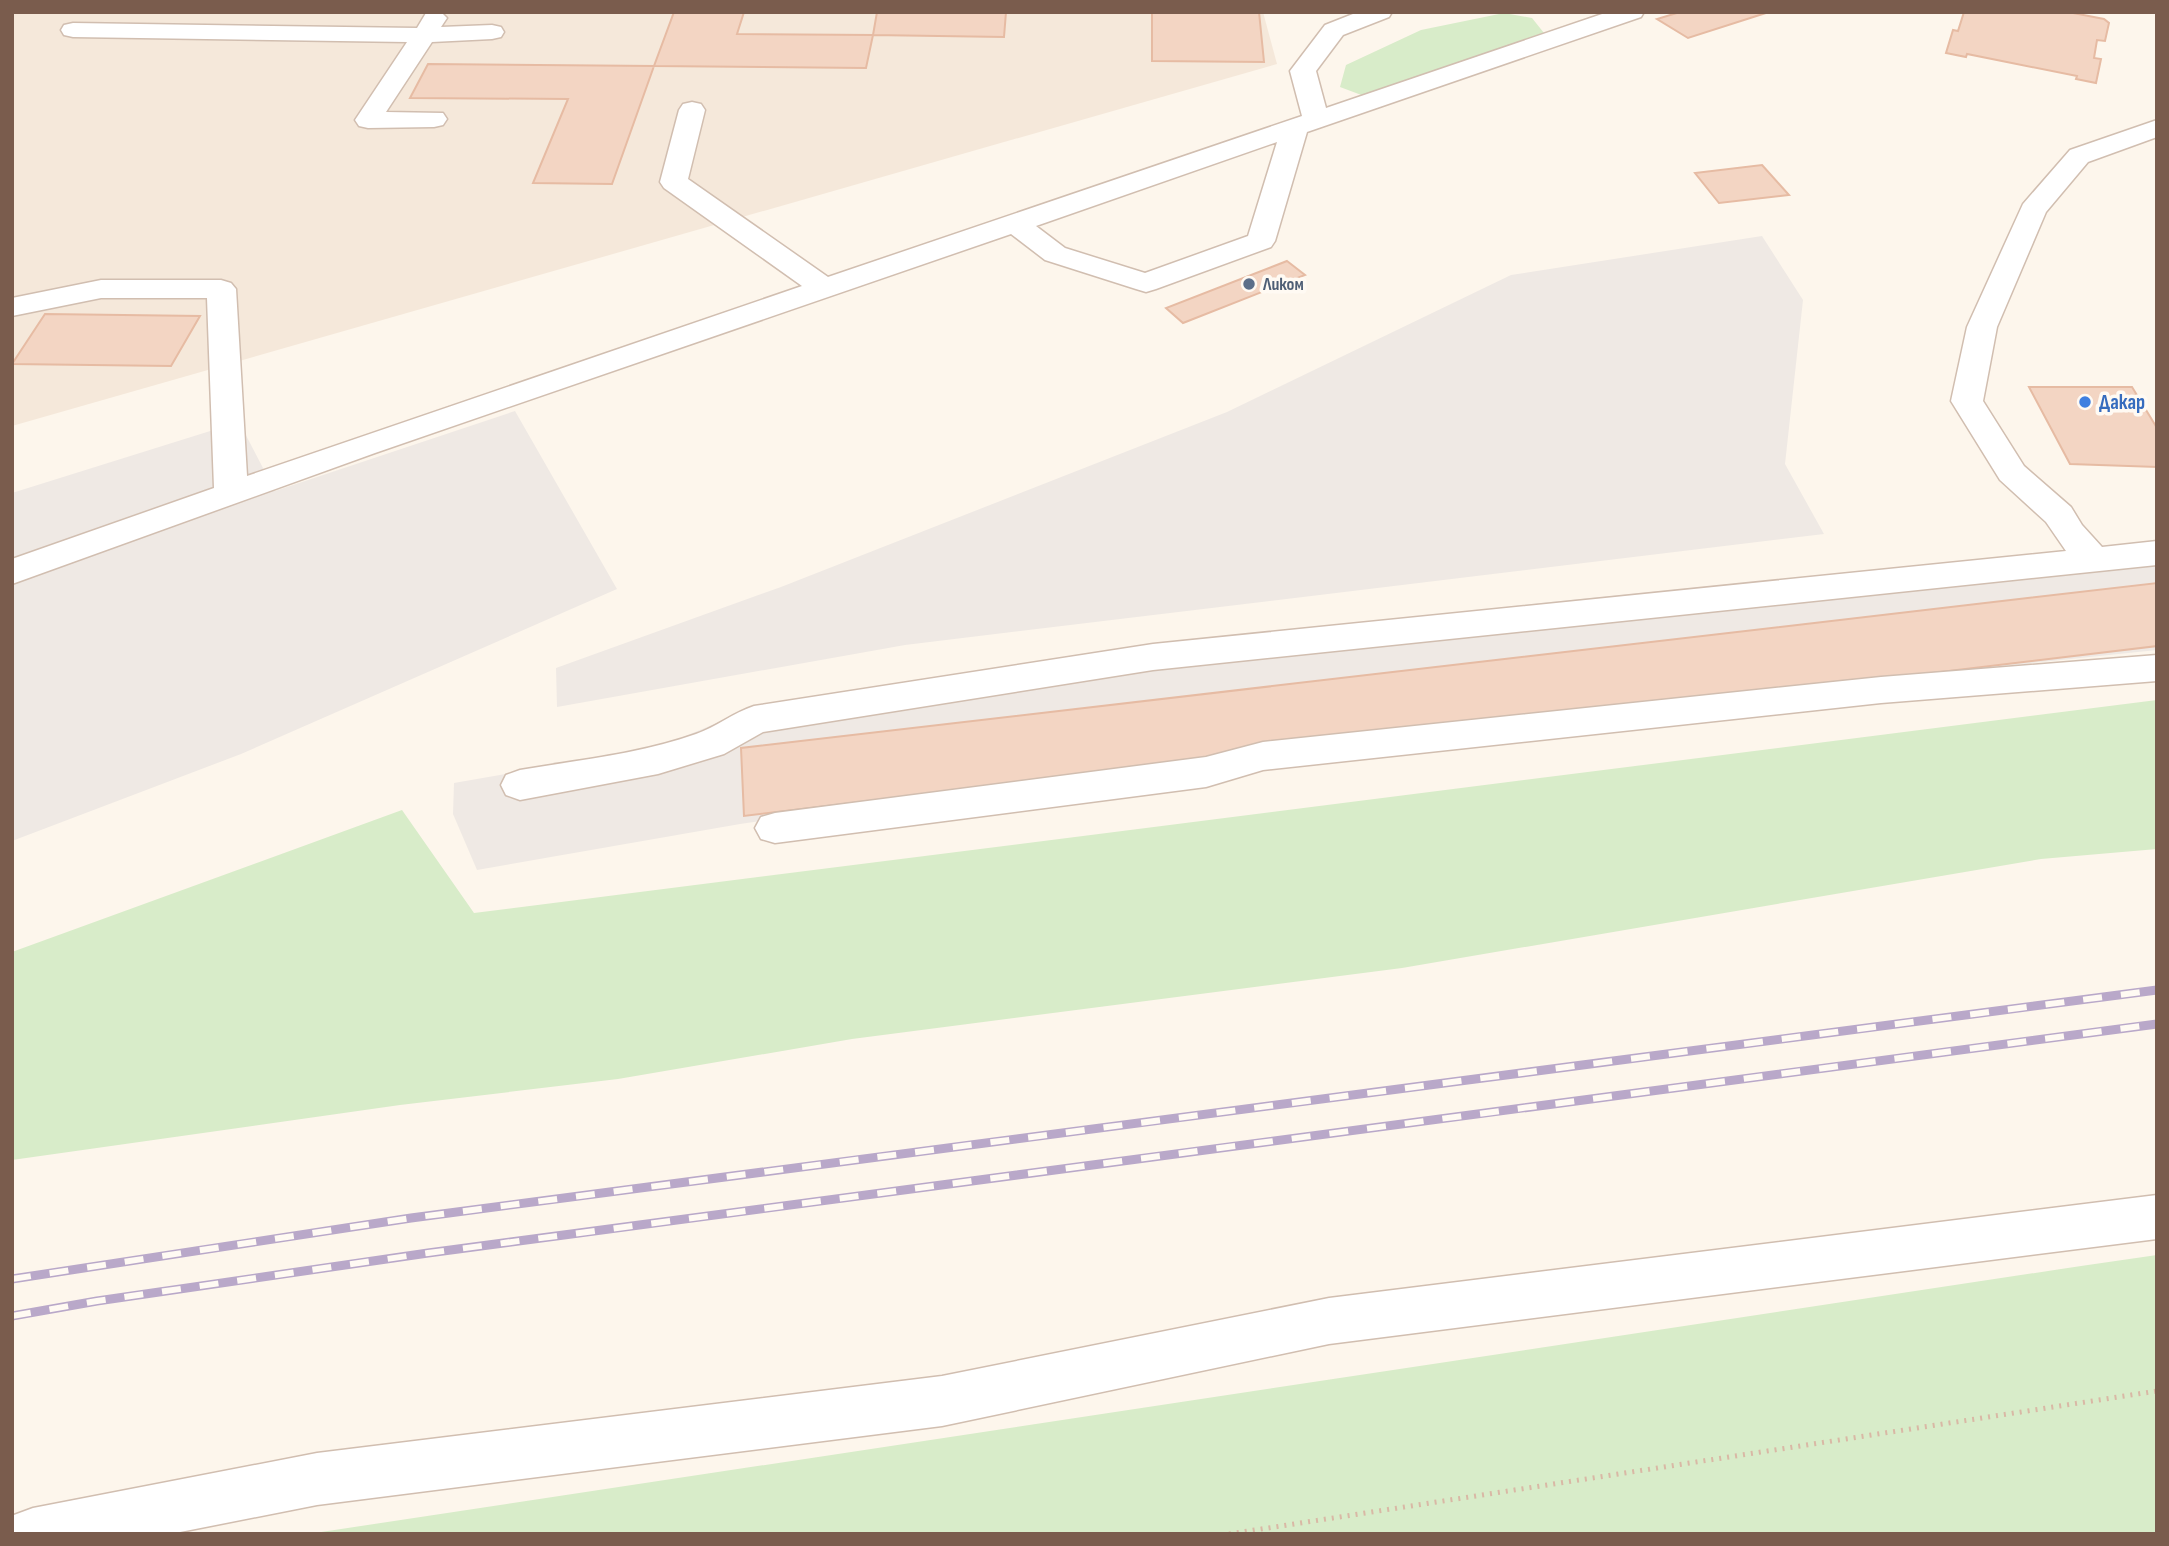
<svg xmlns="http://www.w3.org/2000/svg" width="2169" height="1546" viewBox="0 0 2169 1546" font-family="'Sofia Sans Condensed',sans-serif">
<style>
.residential{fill:#f5e8da}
.industrial{fill:#efe9e4}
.green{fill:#d8ecc9}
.building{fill:#f3d5c3;stroke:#e6bba3;stroke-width:2}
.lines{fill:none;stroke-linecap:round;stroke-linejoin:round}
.minor-casing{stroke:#d1beb0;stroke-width:3}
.path{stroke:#d9b8a5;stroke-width:5;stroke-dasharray:2 6;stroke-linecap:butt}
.minor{fill:#fff;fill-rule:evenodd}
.rail-casing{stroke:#b9a8c9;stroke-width:9}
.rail{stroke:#fffaf3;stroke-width:6;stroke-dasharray:19;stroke-linecap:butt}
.service-dot{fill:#5c6f8a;stroke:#fffaf3;stroke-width:2.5}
.shop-dot{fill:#3f7fe0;stroke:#fffaf3;stroke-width:2.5}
.labels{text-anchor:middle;stroke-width:7;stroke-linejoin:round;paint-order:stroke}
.far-service-label{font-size:18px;font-weight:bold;fill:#4e5e75;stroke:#fffaf3;text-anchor:start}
.shop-label{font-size:21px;font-weight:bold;fill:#366cbe;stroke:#fffaf3;text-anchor:start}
</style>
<rect width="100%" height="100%" fill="#fdf6ec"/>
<path class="residential" d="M12,12H1263L1277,64L12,426Z"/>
<path class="industrial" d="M1762,236L1803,300L1785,464L1824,534L905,645L557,707L556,668L781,587L1227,412L1511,275Z
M515,411L617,589L241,754L12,841V493L239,422L275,491Z
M2157,542V650L1290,741L1216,755L740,824L477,870L453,814L454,783L659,747L758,706L1109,653L1541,603Z"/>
<path class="green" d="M1504,13L1532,18L1548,38L1364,96L1340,87L1346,65L1421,30Z
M2157,700V849L2041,859L1402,968L852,1039L618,1079L400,1105L12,1160V952L402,810L474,913Z
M2157,1255V1534H308L2081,1266Z"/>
<path class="building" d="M674,12H744L737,34L873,35L866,68L654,66Z
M877,12H1006L1004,37L873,35Z
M1152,12H1259L1264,62L1152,61Z
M1680,12H1769L1688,38L1657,19Z
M1964,12H2068L2104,19L2109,23L2105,41L2097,40L2094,58L2101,59L2096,83L2076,79L2077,76L1967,54L1966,57L1946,53L1953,30L1958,31Z
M428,64L654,66L612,184L533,183L568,99L410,98Z
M1762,165L1789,195L1719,203L1695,173Z
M1287,261L1305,275L1183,323L1166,308Z
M45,314L200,316L171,366L12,364Z
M2029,387H2132L2157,428V467L2070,464Z
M2157,583V646L744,816L741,748Z"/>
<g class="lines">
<g class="minor-casing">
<path id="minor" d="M441,12L447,18L441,27L492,25L501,27L504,32L501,37L492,39L432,42L386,112L443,113L447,119L443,125L434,127L368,128L359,126L355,120L407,42L73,37L64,35L61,30L64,25L73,23L417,28L426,13Z
M1358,12H1392L1389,17L1343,35L1316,71L1326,108L1608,12H1644L1641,17L1307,132L1275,241L1271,247L1156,289L1146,292L1136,289L1045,260L1011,234L375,453L12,584V559L214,488L207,298H101L12,316V298L101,280H221L231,283L236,289L247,476L802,286L664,188L660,182L679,110L683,104L692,102L701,104L705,110L688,179L828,277L1302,116L1290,71L1325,25ZM1277,142L1248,236L1145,273L1065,248L1036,226Z
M2157,120V137L2088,162L2046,212L1997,327L1983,401L2024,466L2071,507L2082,525L2102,547L2157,541V565L1153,670L763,732L724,754L658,774L520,800L506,795L501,785L506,775L520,770C578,760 640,754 696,734C716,727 733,713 754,706L1153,644L2066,551L2046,522L2000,480L1951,401L1967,327L2023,204L2070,150Z
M2157,655V681L1881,703L1263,770L1206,787L775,843L761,839L755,828L761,817L775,813L1206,757L1263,742L1881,677Z
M2157,1195V1239L1329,1344L942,1426L317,1505L170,1534H12L14,1515L33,1508L317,1453L942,1376L1329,1298Z"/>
</g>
<path class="path" d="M1229,1534L2157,1391"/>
<use href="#minor" class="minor"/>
<g class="rail-casing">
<path id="rail" d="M12,1279L411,1218L2157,990
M12,1316L97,1301L428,1253L2157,1024"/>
</g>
<use href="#rail" class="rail"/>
</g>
<circle class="service-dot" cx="1249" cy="284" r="7"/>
<circle class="shop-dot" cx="2085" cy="402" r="7"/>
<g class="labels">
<g class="far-service-label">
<text x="1263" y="290">Ликом</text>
</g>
<g class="shop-label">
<text x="2099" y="409">Дакар</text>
</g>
</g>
<rect width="2169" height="1546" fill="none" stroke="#7a5c4d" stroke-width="28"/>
</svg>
